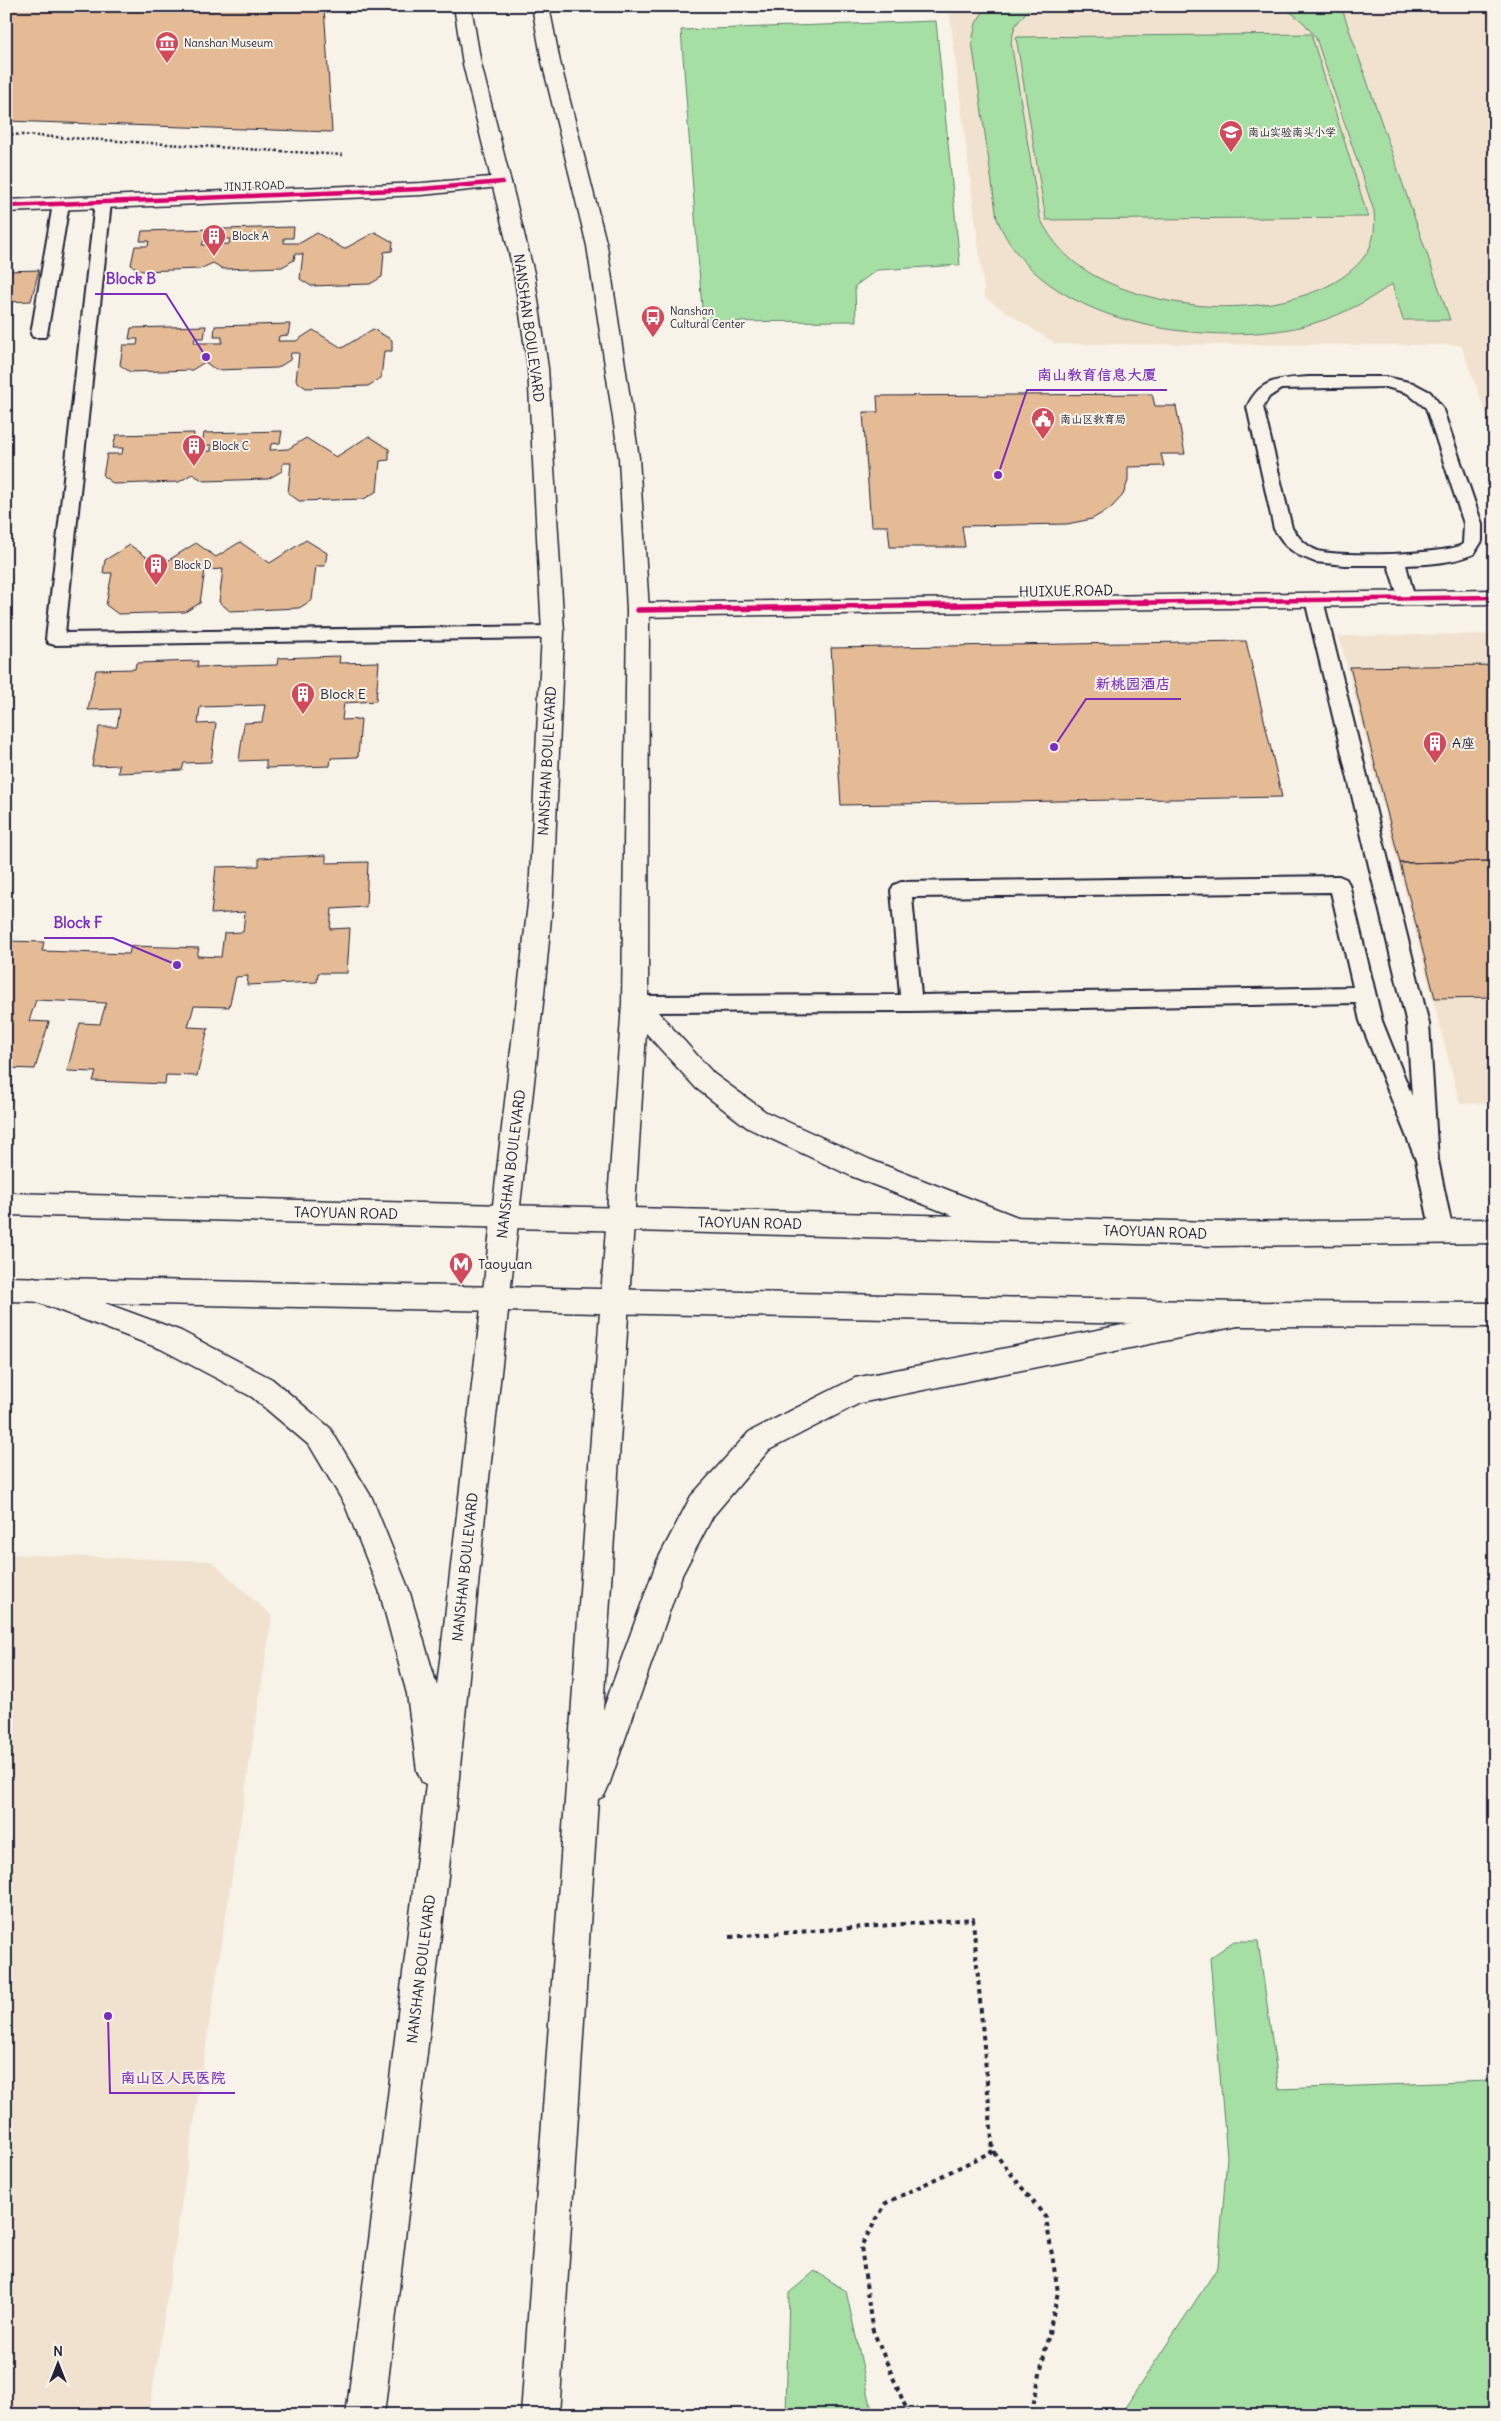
<svg xmlns="http://www.w3.org/2000/svg" width="1501" height="2421" viewBox="0 0 1501 2421" font-family="Delius,'LXGW WenKai TC',sans-serif">
<style>
.built{fill:#f1e2cf}
.green{fill:#a6dfa3;stroke:#64806f}
.building{fill:#e4bb94;stroke:#22223b}
.lines{fill:none;stroke-linecap:round;stroke-linejoin:round}
.service-casing{stroke:#22223b;stroke-width:4}
.minor-casing{stroke:#22223b;stroke-width:3}
.secondary-casing{stroke:#22223b;stroke-width:3}
.primary-casing{stroke:#22223b;stroke-width:3}
.path-far1{stroke:#22223b;stroke-width:2.5;stroke-dasharray:2.5 2.5;stroke-linecap:butt}
.path{stroke:#22223b;stroke-width:4;stroke-dasharray:4.5 4.5;stroke-linecap:butt}
.service{fill:#f7f3e8;fill-rule:evenodd}
.minor{fill:#f7f3e8;fill-rule:evenodd}
.secondary{fill:#f7f3e8;fill-rule:evenodd}
.primary{fill:#f7f3e8;fill-rule:evenodd}
.cycleway-far1-casing{stroke:#f7f3e8;stroke-width:7}
.cycleway-casing{stroke:#f7f3e8;stroke-width:9}
.cycleway-far1{stroke:#d6006c;stroke-width:4.5}
.cycleway{stroke:#d6006c;stroke-width:5.5}
.labels{text-anchor:middle;stroke-width:4;stroke-linejoin:round;paint-order:stroke}
.far-poi-label{font-size:11px;fill:#22223b;stroke:#f7f3e8;text-anchor:start}
.far-street-label{font-size:11px;fill:#22223b;stroke:#f7f3e8}
.street-label{font-size:14px;fill:#22223b;stroke:#f7f3e8}
.poi-label{font-size:14px;fill:#22223b;stroke:#f7f3e8;text-anchor:start}
.leader{fill:none;stroke:#7b2cbf;stroke-width:2}
.callout-dot{fill:#7b2cbf;stroke:#f7f3e8;stroke-width:2}
.callout-label{font-size:15px;text-anchor:middle;font-weight:bold;fill:#7b2cbf;stroke:#f7f3e8;stroke-width:4;stroke-linejoin:round;paint-order:stroke}
</style>
<rect width="100%" height="100%" fill="#f7f3e8"/>
<filter id="ink" filterUnits="userSpaceOnUse"><feTurbulence type="fractalNoise" baseFrequency=".02" numOctaves="2"/><feDisplacementMap in="SourceGraphic" scale="10" xChannelSelector="R" yChannelSelector="G"/><feConvolveMatrix kernelMatrix="1 2 1 2 8 2 1 2 1" color-interpolation-filters="sRGB"/></filter>
<g filter="url(#ink)">
<path class="built" d="M952,6H1495V437L1461,345L1056,344L985,298L949,8Z
M1495,634V1103L1460,1104L1339,636Z
M6,1554L211,1561L272,1616L149,2415H6Z"/>
<path class="green" d="M987,6H1031L1015,26L1011,42L1040,218C1052,243 1069,261 1093,275C1124,292 1160,301 1195,305C1247,311 1337,302 1368,251C1375,238 1375,225 1374,211L1316,38L1304,23L1283,6H1341L1450,320H1403L1392,284C1364,304 1334,319 1300,327C1201,348 1039,324 997,219L972,42L976,23Z
M936,21L960,265L877,270L855,286L856,321L703,322L681,30Z
M1311,34L1368,217L1046,220L1016,37Z
M1234,1941H1258L1279,2089L1489,2081L1495,2102V2415H1120L1218,2267L1227,2157L1210,1958Z
M815,2271L846,2291L873,2415H786L789,2293Z"/>
<path class="building" d="M6,6H324L332,132L6,121Z
M294,227L293,238H284V243H300L317,233L344,249L375,232L393,242L392,251L384,252L382,277L370,284L311,286L300,279L303,254H295L294,260L282,267L223,269L213,263L200,269L142,271L131,265L135,246H148L149,241H140L142,231L214,229L212,240H204L202,245L229,244L230,239H221L223,229Z
M39,270L31,301L6,302V271Z
M290,324L288,335L279,336L278,341H296L313,330L342,348L373,329L392,340V351H384L381,378L368,386L306,388L296,381L299,353H291L290,360L277,368L216,370L205,362L192,370L130,372L120,365L123,345H137L138,339H129L131,328L206,326L204,338H195L194,343H222V337H214L215,326Z
M1152,394L1155,406H1176L1185,454H1161L1164,466L1128,467V481L1123,495L1111,508L1092,519L1067,524L962,526L965,547H890L888,526H871L863,412H878L877,396Z
M282,431L280,443L271,444L270,450L288,449L306,438L336,457L369,436L389,449V460L380,461L377,491L364,499L299,501L288,493L291,463H283L282,471L268,479L204,481L192,474L179,482L114,484L103,476L107,454H122L123,448H113L116,435L194,433L193,446H182V452L211,451V445L202,446L204,433Z
M306,540L327,553L325,566H316L312,600L299,608L230,611L219,602L223,569L205,570L200,603L185,612L118,614L106,605L112,573H103L105,560L130,545L159,566L196,543L216,557L240,542L270,563Z
M1246,641L1282,797L841,805L831,648Z
M340,656L339,663L379,662L376,701L344,703L342,720L361,719L358,757L331,758L330,766L266,768V760L239,761L244,723L262,722L265,705L200,707L198,724L216,723L211,762L184,763L182,770L118,773L119,765L92,766L99,727H117L120,709L88,710L96,670L135,669L136,663L198,661L197,667L277,665L278,658Z
M1495,665V861L1400,863L1350,667Z
M326,855V863L368,862L366,907L332,909L330,929L350,928L347,973H318L317,982L247,985L248,976L236,977L229,1007L194,1006L188,1027L208,1028L197,1076L166,1075L165,1084L93,1081L96,1072L67,1071L80,1023L100,1024L106,1003L36,1000L29,1021L49,1022L35,1069L6,1068V941L44,942L42,951L129,954L131,946L199,948L197,956L221,957L224,933L243,932L245,912L211,914L216,867L259,866V858Z
M1495,861V997L1435,998L1400,863Z"/>
<g class="lines">
<g class="service-casing">
<path id="service" d="M103,197L111,202L65,633L553,626L560,628L562,632L560,636L553,638L55,645L48,643L46,639L95,202Z
M61,199L69,204L47,334L45,337H33L31,334L53,204Z
M1309,377H1386L1413,383L1430,392L1442,407L1482,524V541L1474,554C1452,563 1429,564 1406,565L1415,599L1412,603L1406,605L1400,603L1388,565H1345L1315,562L1298,555L1286,546L1274,529L1247,407C1260,378 1280,379 1309,377ZM1386,387L1407,393L1426,408L1464,524L1463,544C1449,555 1337,557 1318,551C1307,547 1298,537 1292,528L1263,407L1269,397L1281,389Z
M1314,594L1320,596L1323,600L1429,1024L1438,1160L1453,1232L1450,1239L1442,1241L1434,1239L1431,1232L1416,1160L1360,1021L1356,1003L911,1011L635,1012L628,1010L624,1004L628,998L635,996L900,995L891,890L894,885L901,882L1339,876L1346,879L1349,884L1382,1021L1412,1096L1407,1024L1305,600L1308,596ZM1331,892L1353,987L921,995L912,897Z"/>
</g>
<g class="minor-casing">
<path id="minor" d="M502,176L509,178L511,182L509,186L422,195L6,212V200L422,183Z
M1495,590V604L638,617L630,615L627,610L630,605L638,603Z"/>
</g>
<g class="secondary-casing">
<path id="secondary" d="M6,1193L1216,1222L1495,1219V1243L1216,1246L6,1215Z
M6,1277L1238,1302L1495,1303V1327L1238,1326L6,1301Z"/>
</g>
<g class="primary-casing">
<path id="primary" d="M454,6H471L481,64L534,273L548,368L564,632L553,895L544,994L486,1505L455,1817L384,2415H346L388,2096L426,1784L422,1782L417,1771L407,1694L379,1590L345,1505L310,1446L252,1397L161,1349L24,1297L20,1289L24,1281L34,1277L181,1331L272,1379L330,1428L372,1498L409,1590L437,1686L529,895L542,632L528,368L514,273L463,64Z
M532,6H549L560,62L607,246L639,458L649,610L648,1001L714,1074L766,1112L871,1160L1028,1221L1032,1229L1028,1237L1018,1241L1008,1237L851,1176L748,1128L696,1088L646,1033L603,1710L657,1561L691,1496L749,1432L855,1378L1238,1302L1248,1305L1252,1314L1248,1323L1238,1326L860,1403L769,1450L713,1516L682,1575L609,1785L604,1796L598,1799L559,2415H521L622,1004L627,610L619,458L587,246L542,62Z"/>
</g>
<path class="path-far1" d="M324,7H361
M6,134L343,155"/>
<path class="path" d="M730,1937L973,1919L993,2151L1046,2218L1058,2292L1031,2415
M909,2415L872,2328L861,2246L886,2203L993,2151"/>
<use href="#service" class="service"/>
<use href="#minor" class="minor"/>
<use href="#secondary" class="secondary"/>
<use href="#primary" class="primary"/>
<g class="cycleway-far1-casing">
<path id="cycleway-far1" d="M6,206L422,189L502,182
M1064,604L1495,597"/>
</g>
<g class="cycleway-casing">
<path id="cycleway" d="M638,610L1146,602"/>
</g>
<use href="#cycleway-far1" class="cycleway-far1"/>
<use href="#cycleway" class="cycleway"/>
</g>
</g>
<defs>
<g id="museum-pin" transform="scale(1.25)"><path d="M0 17L-7.5 6A9.5 9.5 0 1 1 7.5 6Z" fill="#d1495b" stroke="#f7f3e8"/><path d="M0-6L6-3V-2H-6V-3ZM-5-1h2V3h-2ZM-1-1h2V3h-2ZM3-1h2V3H3ZM-6 4H6V6H-6Z" fill="#fff"/></g>
<g id="school-pin" transform="scale(1.25)"><path d="M0 17L-7.5 6A9.5 9.5 0 1 1 7.5 6Z" fill="#d1495b" stroke="#f7f3e8"/><path d="M0-5L7-2L0 1L-7-2ZM-4 1L0 2.5L4 1V4Q0 6-4 4Z" fill="#fff"/></g>
<g id="building-pin" transform="scale(1.25)"><path d="M0 17L-7.5 6A9.5 9.5 0 1 1 7.5 6Z" fill="#d1495b" stroke="#f7f3e8"/><path d="M-4-6H4V6H1V3H-1V6H-4ZM-2.5-4.3h1.7v1.8h-1.7ZM.8-4.3h1.7v1.8H.8ZM-2.5-1h1.7V.8h-1.7ZM.8-1h1.7V.8H.8Z" fill="#fff"/></g>
<g id="bus-pin" transform="scale(1.25)"><path d="M0 17L-7.5 6A9.5 9.5 0 1 1 7.5 6Z" fill="#d1495b" stroke="#f7f3e8"/><path d="M-5-6H5V4H4V6H2V4H-2V6H-4V4H-5ZM-3.5-4V0h7V-4ZM-3.5 1.2v1.5H-2V1.2ZM2 1.2v1.5H3.5V1.2Z" fill="#fff"/></g>
<g id="civic-pin" transform="scale(1.25)"><path d="M0 17L-7.5 6A9.5 9.5 0 1 1 7.5 6Z" fill="#d1495b" stroke="#f7f3e8"/><path d="M-.6-6.5H3V-4.5H.6V-3L4-1V1h2V6H-6V1h2V-1L-.6-3ZM-1.2 2.5V6h2.4V2.5Z" fill="#fff"/></g>
<g id="metro-pin" transform="scale(1.25)"><path d="M0 17L-7.5 6A9.5 9.5 0 1 1 7.5 6Z" fill="#d1495b" stroke="#f7f3e8"/><path d="M-5.5 5V-5H-3L0 0L3-5H5.5V5H3V-.5L0 4L-3-.5V5Z" fill="#fff"/></g>
</defs>
<g fill-rule="evenodd">
<use href="#museum-pin" x="167" y="43"/>
<use href="#school-pin" x="1231" y="132"/>
<use href="#building-pin" x="214" y="236"/>
<use href="#bus-pin" x="653" y="317"/>
<use href="#civic-pin" x="1043" y="419"/>
<use href="#building-pin" x="194" y="446"/>
<use href="#building-pin" x="156" y="565"/>
<use href="#building-pin" x="303" y="694"/>
<use href="#building-pin" x="1435" y="743"/>
<use href="#metro-pin" x="461" y="1264"/>
</g>
<g class="labels">
<g class="far-poi-label">
<text x="184" y="47">Nanshan Museum</text>
<text x="1248" y="136">南山实验南头小学</text>
<text x="232" y="240">Block A</text>
<text x="670" y="315">Nanshan<tspan x="670" dy="13">Cultural Center</tspan></text>
<text x="1060" y="423">南山区教育局</text>
<text x="212" y="450">Block C</text>
<text x="174" y="569">Block D</text>
</g>
<g class="far-street-label">
<text transform="translate(254 186) rotate(-2)" y="4">JINJI ROAD</text>
</g>
<g class="street-label">
<text transform="translate(529 328) rotate(82)" y="5">NANSHAN BOULEVARD</text>
<text transform="translate(1066 591) rotate(-1)" y="5">HUIXUE ROAD</text>
<text transform="translate(547 761) rotate(-87)" y="5">NANSHAN BOULEVARD</text>
<text transform="translate(511 1164) rotate(-83)" y="5">NANSHAN BOULEVARD</text>
<text transform="translate(346 1213) rotate(1)" y="5">TAOYUAN ROAD</text>
<text transform="translate(750 1223) rotate(1)" y="5">TAOYUAN ROAD</text>
<text transform="translate(1155 1232) rotate(2)" y="5">TAOYUAN ROAD</text>
<text transform="translate(465 1567) rotate(-84)" y="5">NANSHAN BOULEVARD</text>
<text transform="translate(421 1969) rotate(-83)" y="5">NANSHAN BOULEVARD</text>
</g>
<g class="poi-label">
<text x="320" y="699">Block E</text>
<text x="1452" y="748">A座</text>
<text x="478" y="1269">Taoyuan</text>
</g>
</g>
<path class="leader" d="M206 357L166 294H95M998 475L1027 390H1167M1054 747L1086 699H1181M177 965L113 938H44M108 2016L110 2093H235"/>
<g class="callout-dot">
<circle cx="206" cy="357" r="5"/>
<circle cx="998" cy="475" r="5"/>
<circle cx="1054" cy="747" r="5"/>
<circle cx="177" cy="965" r="5"/>
<circle cx="108" cy="2016" r="5"/>
</g>
<g class="callout-label">
<text x="131" y="284">Block B</text>
<text x="1097" y="380">南山教育信息大厦</text>
<text x="1133" y="689">新桃园酒店</text>
<text x="78" y="928">Block F</text>
<text x="173" y="2083">南山区人民医院</text>
</g>
<rect width="1501" height="2421" fill="none" stroke="#f7f3e8" stroke-width="25"/>
<rect x="12" y="12" width="1476" height="2396" fill="none" stroke="#22223b" stroke-width="2" filter="url(#ink)"/>
<g transform="translate(58 2364)" stroke="#f7f3e8" stroke-width="4" paint-order="stroke">
<path d="M0-4L9 19L0 12L-9 19Z" fill="#22223b"/>
<text y="-8" font-size="14" font-weight="bold" text-anchor="middle" fill="#22223b">N</text>
</g>
</svg>
